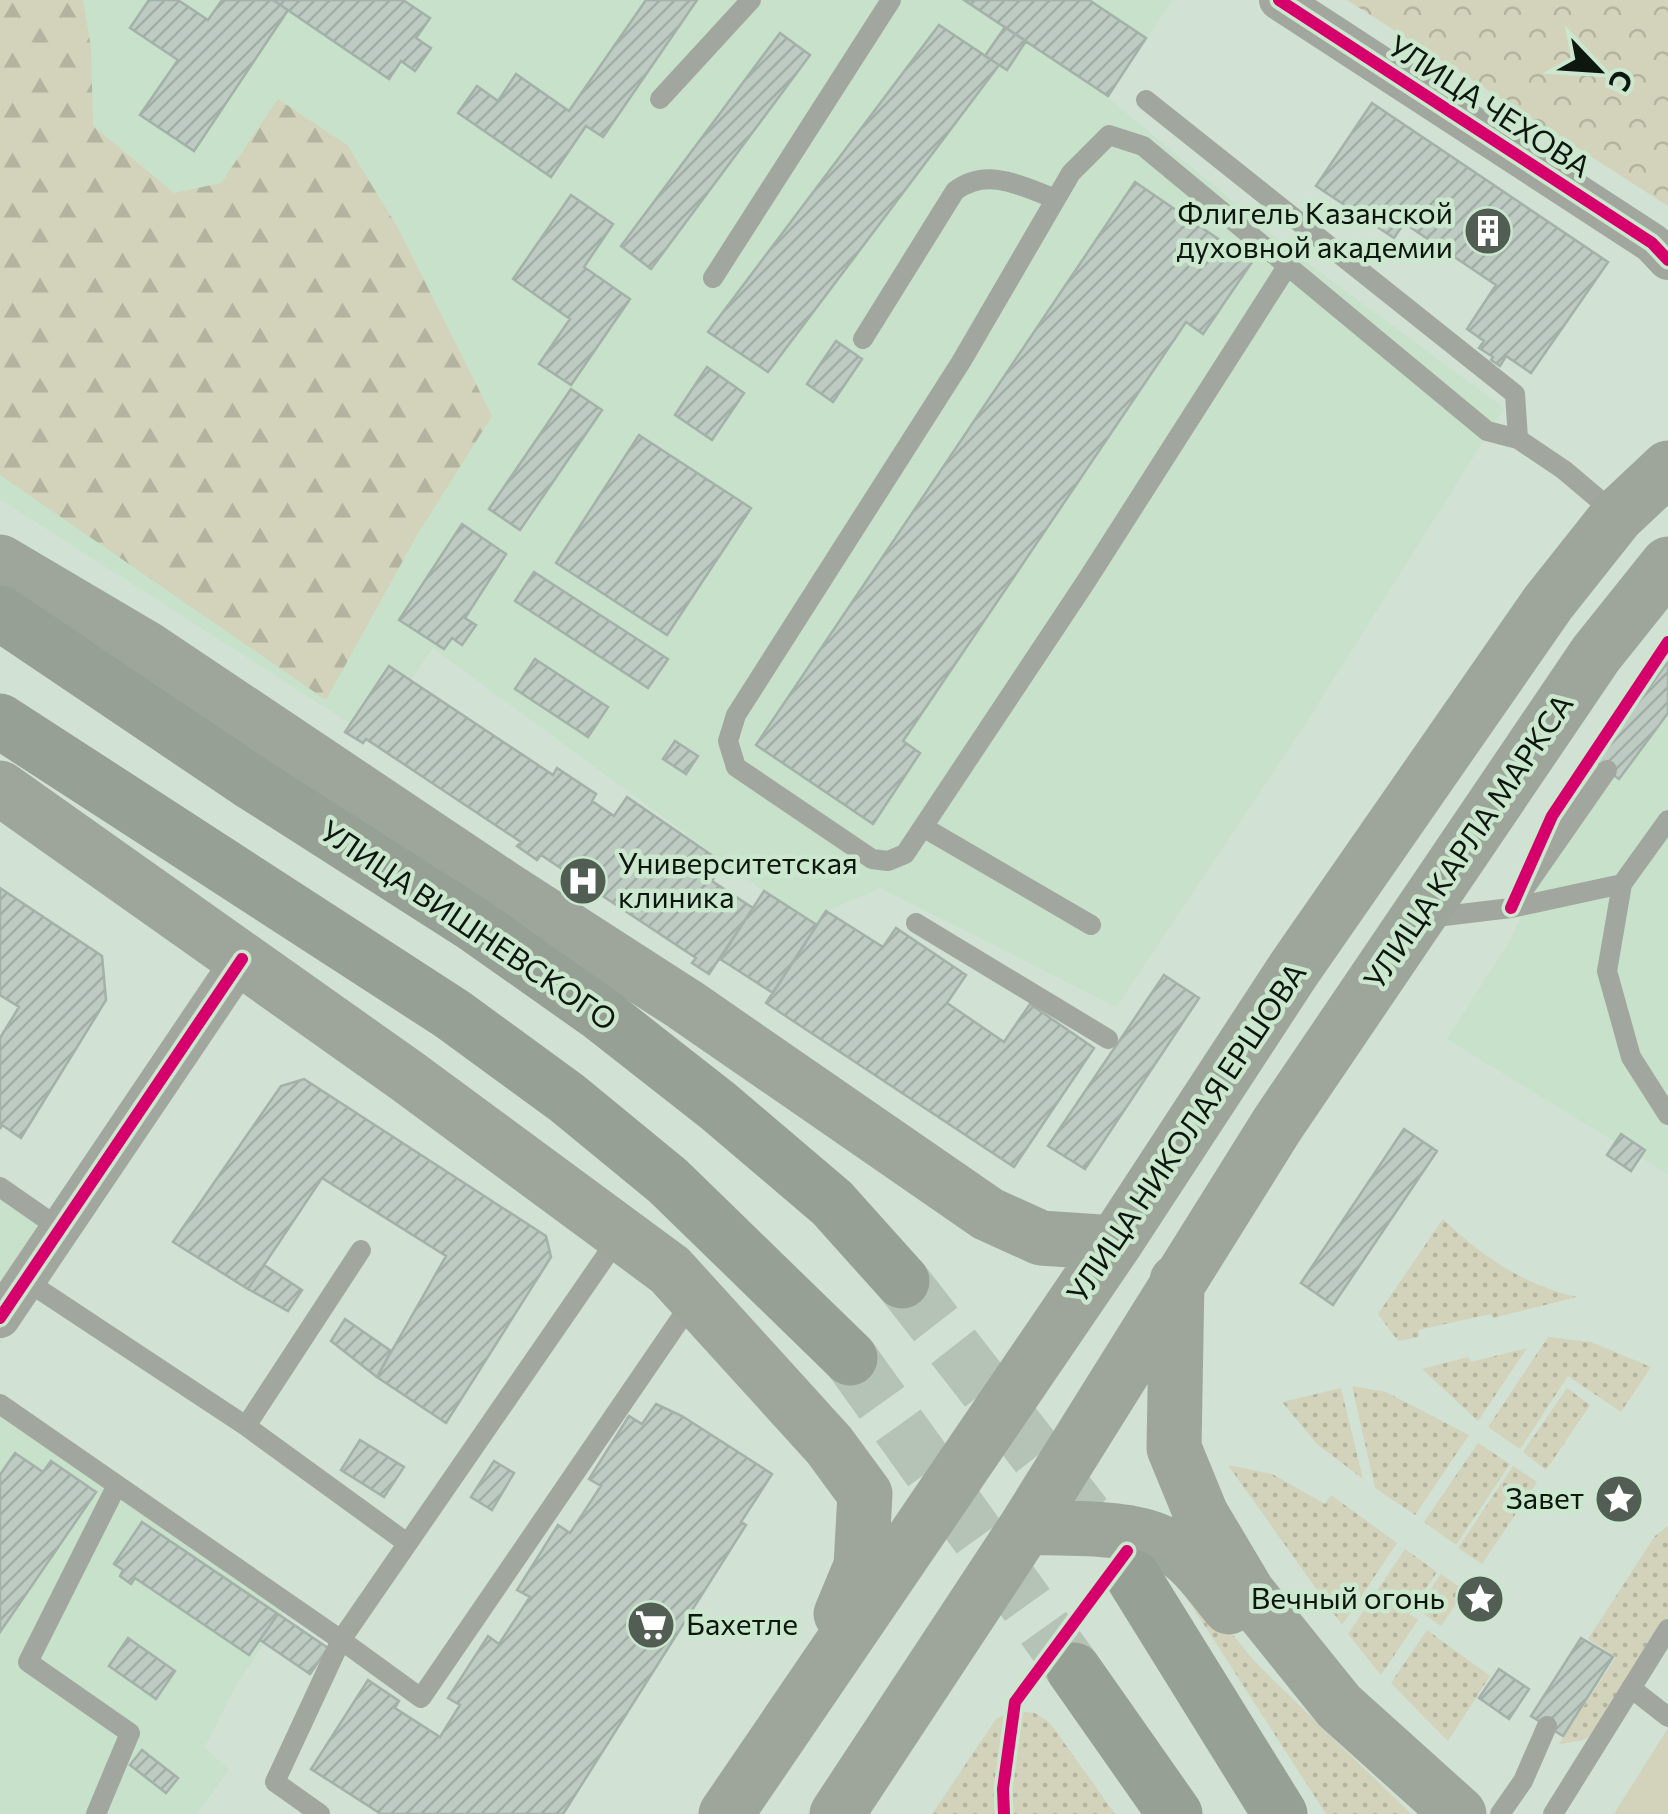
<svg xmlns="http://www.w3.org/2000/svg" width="1668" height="1814" viewBox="0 0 1668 1814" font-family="Commissioner,sans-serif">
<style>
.built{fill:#c7e1ca}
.grass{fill:url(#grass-dots)}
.forest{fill:url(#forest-firs)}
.park{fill:url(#park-crowns)}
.pitch{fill:#d2d3ba}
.building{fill:url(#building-hatch);stroke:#a3b1a9;stroke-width:2.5}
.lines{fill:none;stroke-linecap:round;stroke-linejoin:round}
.primary-tunnel{stroke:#b4c3b6;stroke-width:55;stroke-dasharray:55 28;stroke-linecap:butt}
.lane{stroke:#a1a69e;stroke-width:20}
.street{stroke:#a1a69e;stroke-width:40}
.secondary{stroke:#9ea69c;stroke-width:55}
.primary{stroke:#97a094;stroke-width:55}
.cycleway-casing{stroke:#cbe7ce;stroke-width:19}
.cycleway{stroke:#d6006c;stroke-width:12}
.labels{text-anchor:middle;stroke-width:9;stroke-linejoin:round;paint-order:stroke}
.street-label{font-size:30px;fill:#0d170f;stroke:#cbe7ce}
.poi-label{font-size:30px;fill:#0d170f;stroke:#cbe7ce;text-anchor:end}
</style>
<defs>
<pattern id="grass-dots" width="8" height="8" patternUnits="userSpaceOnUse" patternTransform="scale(2.5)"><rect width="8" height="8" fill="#d2d3ba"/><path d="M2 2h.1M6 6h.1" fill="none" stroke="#b3b49f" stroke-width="1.8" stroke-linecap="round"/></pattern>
<pattern id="forest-firs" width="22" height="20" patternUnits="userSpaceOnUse" patternTransform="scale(2.5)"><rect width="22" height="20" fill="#d2d3ba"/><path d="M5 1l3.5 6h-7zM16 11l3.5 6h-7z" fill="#b3b49f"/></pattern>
<pattern id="park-crowns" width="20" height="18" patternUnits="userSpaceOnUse" patternTransform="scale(2.5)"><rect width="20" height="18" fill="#d2d3ba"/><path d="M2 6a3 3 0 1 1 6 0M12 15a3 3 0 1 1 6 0" fill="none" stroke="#b3b49f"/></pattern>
<pattern id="building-hatch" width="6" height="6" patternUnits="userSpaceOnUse" patternTransform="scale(2.5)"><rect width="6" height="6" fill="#bdcbc3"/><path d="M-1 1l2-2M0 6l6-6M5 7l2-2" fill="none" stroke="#a1aea6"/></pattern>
</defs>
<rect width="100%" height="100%" fill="#d1e1d3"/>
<path class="built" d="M0,0H1172L1108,98L1302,259L1504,408L1307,721L1116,1007L880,888L827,911L817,925L764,891L433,648L370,736L0,499Z
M1668,650V1174L1447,1039L1510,941L1566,812Z
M0,1200L65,1243L0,1344Z
M0,1416L288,1606L234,1689L204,1748L229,1769L197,1814H0Z"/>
<path class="grass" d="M1443,1219C1481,1256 1524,1285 1577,1297L1493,1318L1491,1314L1418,1330L1419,1337L1398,1341L1378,1314Z
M1548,1337L1591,1342L1651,1367L1621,1412L1568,1376L1520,1449L1488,1427Z
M1527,1348L1478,1421L1422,1369L1468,1357L1471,1362Z
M1352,1386L1386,1392L1469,1435L1415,1515L1375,1488Z
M1341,1388L1363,1479L1317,1444L1282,1402Z
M1567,1388L1590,1405L1546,1470L1523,1452Z
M1478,1443L1510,1464L1456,1545L1424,1522Z
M1228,1465L1272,1474L1325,1504L1331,1495L1397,1543L1342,1625Z
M1513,1466L1537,1482L1482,1564L1458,1548Z
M1668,1526V1617L1594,1733L1584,1740L1559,1744L1616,1657L1588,1639L1655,1536Z
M1405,1549L1437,1572L1409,1614L1418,1620L1381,1675L1348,1634Z
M1157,1552L1183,1574L1256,1663L1411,1814H1326Z
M1441,1574L1465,1591L1441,1626L1417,1609Z
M1427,1630L1490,1676L1448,1741L1391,1683Z
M1014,1711L1035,1713L1050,1723L1115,1814H932L996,1719Z"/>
<path class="forest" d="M0,0H83L91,47L93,126L174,193L221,183L278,99L347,145L398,228L492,416L417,535L326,700L0,475Z"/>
<path class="park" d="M1347,0H1668V206Z"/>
<path class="pitch" d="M1668,1728V1814H1614Z"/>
<path class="building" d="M149,0H178L208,20L222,0H273L288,10L194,151L140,115L178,60L130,28Z
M273,0H403L430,18L416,38L431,48L415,71L401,61L389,79Z
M646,0H697L603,137L586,126L551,177L458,113L477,86L498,101L516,74L569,111Z
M964,0H1089L1146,38L1108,96Z
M939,25L999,65L768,372L708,332Z
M1005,27L1026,41L1007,70L985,56Z
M780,33L810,55L651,269L621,246Z
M1372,103L1608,262L1531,373L1506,356L1500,366L1491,360L1493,357L1479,348L1484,341L1467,329L1496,285L1404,223L1394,238L1316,186Z
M1135,182L1252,262L1203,334L1186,322L903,741L920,753L873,824L756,745Z
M571,195L613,224L584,267L630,299L571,385L539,364L570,319L513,279Z
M836,341L862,359L833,402L807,384Z
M707,367L744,393L712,440L675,415Z
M571,389L602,410L520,530L489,509Z
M639,435L751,508L667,635L556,563Z
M462,524L506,554L465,618L476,625L462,645L452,638L444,649L399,620Z
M534,572L668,659L648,688L515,601Z
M535,659L608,707L588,737L515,689Z
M1668,662V713L1619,779L1595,761Z
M389,666L553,775L557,768L596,794L592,801L614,816L627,797L732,869L727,877L718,871L712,881L753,908L709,974L692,963L696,958L541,855L537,860L517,846L521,842L366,739L363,743L345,732Z
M675,741L698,756L686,774L663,759Z
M0,888L102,956L106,1000L21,1138L2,1125L0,1129V1038L19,1007L0,995Z
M764,891L817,925L773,993L720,959Z
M826,911L883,947L896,928L966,975L947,1003L1004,1042L1030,1004L1094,1048L1014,1167L766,1003Z
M1164,975L1199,998L1085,1169L1048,1146Z
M304,1079L546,1236L551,1257L446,1423L377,1377L446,1256L322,1178L248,1289L173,1242L281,1086Z
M1404,1129L1437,1151L1333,1305L1301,1283Z
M1621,1134L1645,1150L1631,1171L1607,1155Z
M264,1265L302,1290L288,1311L248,1289Z
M345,1319L391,1351L377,1377L331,1341Z
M656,1404L682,1416L772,1474L741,1522L746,1525L563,1814H381L311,1769L368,1680L399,1701L395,1708L440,1737L460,1705L448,1698L488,1636L499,1644L530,1597L517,1590L558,1525L570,1533L601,1486L589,1479L629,1416L642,1424Z
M360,1440L404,1467L384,1497L341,1470Z
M15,1453L43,1472L51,1461L96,1492L0,1632V1475Z
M494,1461L514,1473L492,1510L471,1497Z
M142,1522L278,1614L249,1655L135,1578L131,1584L120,1576L123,1570L114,1564Z
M278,1614L328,1648L310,1674L260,1640Z
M128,1638L175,1671L156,1699L109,1666Z
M1581,1638L1613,1657L1563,1736L1531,1716Z
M1499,1669L1529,1689L1509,1719L1479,1698Z
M142,1750L178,1778L166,1793L130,1765Z"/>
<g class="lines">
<path class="primary-tunnel" d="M902,1281L1085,1516
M850,1358L1074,1670"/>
<path class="lane" d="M660,99L751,0
M1146,100L1515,394L1518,439
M1288,265L1087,580L905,854L888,861L872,859L736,767L728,741L736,715L961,362L1071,173L1109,135L1143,146L1487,431L1518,439L1564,470L1616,514
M713,278L891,0
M863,339L955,191C988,166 1023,187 1056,199
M1668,820L1622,884L1607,971L1631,1057L1668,1115
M923,827L1091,925
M1511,908L1607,770
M1427,918L1511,908L1622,884
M916,923L1108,1039
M0,1187L59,1228
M621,1234L341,1640L421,1698L694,1299
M25,1280L246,1426L407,1543
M0,1404L341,1640L275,1782L320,1814
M246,1426L361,1250
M1631,1688L1668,1717
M96,1814L130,1733L28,1662L117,1485
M1500,1814L1523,1781L1547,1726
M1553,1814L1668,1629"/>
<path class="street" d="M1279,0L1652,243L1668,260
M0,1318L242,959"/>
<path class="secondary" d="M0,562L149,650L504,888L684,1004L988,1214L1041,1238L1115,1243
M0,788L407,1076L670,1270L829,1445L865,1494L861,1566L841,1614
M1177,1281L1174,1448L1201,1514L1248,1593L1339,1706L1459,1814
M1026,1527C1078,1530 1145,1522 1187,1558C1203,1572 1216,1591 1229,1607
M726,1814L1115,1243L1294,969L1548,603L1617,516L1668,468
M837,1814L1026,1527L1277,1125L1596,654L1668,564"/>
<path class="primary" d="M0,613L249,781L473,924L602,1015L718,1106L832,1203L902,1281
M0,721L452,1014L567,1098L668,1181L850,1358
M1133,1577L1280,1814
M1074,1670L1175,1814"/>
<g class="cycleway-casing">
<path id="cycleway" d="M1279,0L1652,243L1668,260
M1511,908L1552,816L1668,642
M0,1318L242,959
M1004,1814L1003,1789L1015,1702L1127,1551"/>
</g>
<use href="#cycleway" class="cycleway"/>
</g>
<defs>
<g id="building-disc" transform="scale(2.5)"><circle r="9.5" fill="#525e54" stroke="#cbe7ce"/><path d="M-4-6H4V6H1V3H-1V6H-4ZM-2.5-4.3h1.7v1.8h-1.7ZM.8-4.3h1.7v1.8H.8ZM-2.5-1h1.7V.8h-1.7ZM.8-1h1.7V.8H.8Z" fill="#fff"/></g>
<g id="hospital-disc" transform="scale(2.5)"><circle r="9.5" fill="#525e54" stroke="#cbe7ce"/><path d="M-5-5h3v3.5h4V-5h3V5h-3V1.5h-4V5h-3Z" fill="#fff"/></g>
<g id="sight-disc" transform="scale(2.5)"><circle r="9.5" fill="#525e54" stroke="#cbe7ce"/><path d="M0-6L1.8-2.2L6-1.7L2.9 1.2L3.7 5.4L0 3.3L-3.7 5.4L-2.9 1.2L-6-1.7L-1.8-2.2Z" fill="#fff"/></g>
<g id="supermarket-disc" transform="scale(2.5)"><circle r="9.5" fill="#525e54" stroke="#cbe7ce"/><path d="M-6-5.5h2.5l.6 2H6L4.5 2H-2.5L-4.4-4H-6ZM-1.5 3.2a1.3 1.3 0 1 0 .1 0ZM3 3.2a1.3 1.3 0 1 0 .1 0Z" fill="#fff"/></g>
</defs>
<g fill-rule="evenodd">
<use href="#building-disc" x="1488" y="231"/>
<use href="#hospital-disc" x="583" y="881"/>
<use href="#sight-disc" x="1619" y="1499"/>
<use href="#sight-disc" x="1480" y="1599"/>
<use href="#supermarket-disc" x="651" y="1625"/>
</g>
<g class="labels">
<g class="street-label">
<text transform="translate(1489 107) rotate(33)" y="10">УЛИЦА ЧЕХОВА</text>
<text transform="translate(1469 842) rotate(-56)" y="10">УЛИЦА КАРЛА МАРКСА</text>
<text transform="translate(468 926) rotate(34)" y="10">УЛИЦА ВИШНЕВСКОГО</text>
<text transform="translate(1187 1133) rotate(-56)" y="10">УЛИЦА НИКОЛАЯ ЕРШОВА</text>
</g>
<g class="poi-label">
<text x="1453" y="224">Флигель Казанской<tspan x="1453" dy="34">духовной академии</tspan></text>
<text x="618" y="874" text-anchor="start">Университетская<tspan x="618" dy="34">клиника</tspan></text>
<text x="1584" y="1509">Завет</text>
<text x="1445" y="1609">Вечный огонь</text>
<text x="686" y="1635" text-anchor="start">Бахетле</text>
</g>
</g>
<g transform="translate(1598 70) rotate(115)" stroke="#cbe7ce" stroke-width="8" paint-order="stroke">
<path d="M0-8L18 38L0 25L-18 38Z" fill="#0d170f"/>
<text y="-15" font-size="28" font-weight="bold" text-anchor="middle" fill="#0d170f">С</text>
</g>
</svg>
